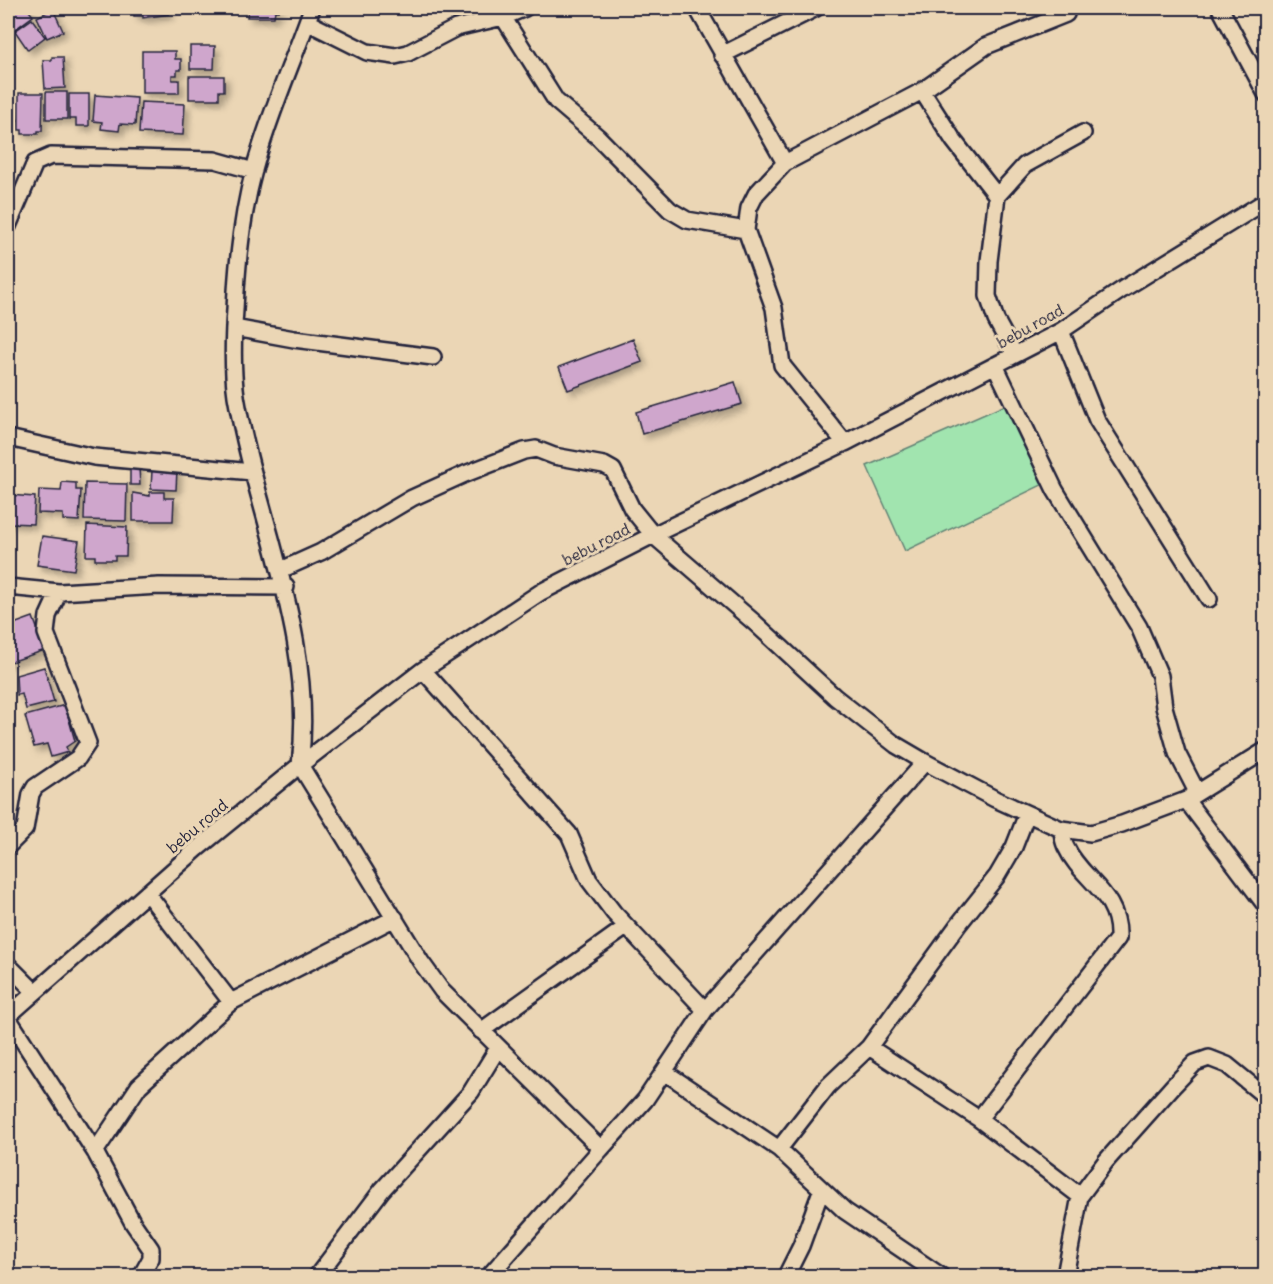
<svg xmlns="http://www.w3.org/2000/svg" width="1273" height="1284" viewBox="0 0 1273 1284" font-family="Delius,sans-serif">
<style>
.green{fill:#a1e4af;stroke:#628375;stroke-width:1.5}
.building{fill:#cfa6cc;stroke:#22223b;stroke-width:1.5;filter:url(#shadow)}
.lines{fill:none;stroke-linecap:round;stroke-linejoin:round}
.minor-casing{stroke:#22223b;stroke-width:20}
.minor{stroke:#ebd6b5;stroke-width:15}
.labels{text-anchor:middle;stroke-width:6;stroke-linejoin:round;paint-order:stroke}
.street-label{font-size:16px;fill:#22223b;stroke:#ebd6b5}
</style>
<defs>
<filter id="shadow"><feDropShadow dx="4.5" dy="4.5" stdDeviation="3" flood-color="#0004"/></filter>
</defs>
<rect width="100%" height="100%" fill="#ebd6b5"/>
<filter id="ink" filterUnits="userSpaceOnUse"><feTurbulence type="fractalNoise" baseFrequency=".0167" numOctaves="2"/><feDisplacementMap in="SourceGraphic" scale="12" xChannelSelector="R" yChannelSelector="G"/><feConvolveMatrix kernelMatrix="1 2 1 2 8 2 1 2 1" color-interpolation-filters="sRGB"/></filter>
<g filter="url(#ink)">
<path class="green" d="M1010,403L1046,483L905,551L867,466Z"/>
<path class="building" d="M16,8H27L33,16L14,30L8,17Z
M134,8H169V14L143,18V16H134Z
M243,8H279V11H275L274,17H247L248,9Z
M53,9L63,31L47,38L37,17Z
M32,19L45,37L28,50L15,31Z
M190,46H215L214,69H190Z
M142,51H175V59H181V70H177V75H172V80H179V93H142Z
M52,57H63L65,88L45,89L43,60H52Z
M189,76H224V91H219V99H189Z
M46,92H67V119H46Z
M19,93H43L42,131H38V134H22V130H19Z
M69,94H89V126H76V119H69Z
M95,95L137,98L135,125L120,124L119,131L101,129L102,122L93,121Z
M141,102L185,104L183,135L139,133Z
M8,103L17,120L8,126Z
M633,339L642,362L568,390L559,367Z
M735,382L742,404L642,434L636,412Z
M130,467H139L140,485H130Z
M152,470H177L176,490L151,489Z
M62,482L76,483V490H81L79,521L63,520V514L38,513L39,490L61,491Z
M85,483L127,484L126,521L84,520Z
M150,492H164V498H174L173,521H133V493L150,496Z
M8,495L35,497L33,524L8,523Z
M87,525L127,527L126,556H115V560H95V556H86Z
M42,536L79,541L74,570L37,565Z
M33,617L45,650L8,663V626Z
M44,667L54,702L26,709L22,694L17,695L16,675Z
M65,705L75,741L66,747L68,752L51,757L47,744L34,747L25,716Z"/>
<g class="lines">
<g class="minor-casing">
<path id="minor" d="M312,8C293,62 269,114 254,170C242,215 237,263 235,310C233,338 232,368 236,396C257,520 316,638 300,765L421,962L442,991L601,1149L489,1276
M697,8L785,163
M1220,8L1266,94
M503,17L556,101L598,137L670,210L687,220L746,230
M307,22L367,52L395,56L408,53L456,28L503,17L525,8
M722,55L816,8
M922,91L954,141L997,196
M8,226L35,163L51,156L215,160L254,171
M234,328L294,339L433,357
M1061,331L1097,420L1209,599
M1015,355L996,320L988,296L989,261L997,196L1025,165L1083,133
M995,365L1055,490L1139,627L1160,676L1164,707L1177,753L1197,792
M8,438L94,457L252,472
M845,443L782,365L774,308L746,230L749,208L756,194L785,163L922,91L986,46L1066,14
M281,570L321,552L412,498L465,474L524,451L536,449L554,456L604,465L613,470L632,509L653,535L755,623L835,697L896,745L925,762L995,799L1061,829L1091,833L1122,824L1186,800L1266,906
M8,587L59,592L159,586L286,587
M423,670L569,834L589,880L614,913L705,1010
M1189,798L1266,750
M8,846L25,829L31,794L35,787L78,758L88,743L46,633L48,616L59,592
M8,965L35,992
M231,1002L395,918
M8,1016L198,848L300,765L423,670L541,592L653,535L845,443L1061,331L1123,289L1266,201
M8,1018L95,1152L133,1223L151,1249V1258L141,1276
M481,1031L626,927
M869,1047L979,1119L1080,1196
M666,1073L779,1149L845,1211L941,1276
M979,1119L1118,938C1120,893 1081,880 1066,847C1063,842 1063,835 1061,829
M601,1149L645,1100L705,1010L925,762
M779,1149L828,1086L869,1047L958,925L997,876L1014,847L1027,814
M95,1152L139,1086L231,1002L147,893
M317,1276L382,1190L471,1092L498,1048
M786,1276L801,1246L821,1191
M1065,1276L1080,1196L1106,1161L1173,1086L1195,1063L1209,1058L1227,1065L1266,1097"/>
</g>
<use href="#minor" class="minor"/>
</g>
</g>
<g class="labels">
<g class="street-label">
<text transform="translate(1030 326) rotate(-29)" y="6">bebu road</text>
<text transform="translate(596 544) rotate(-27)" y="6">bebu road</text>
<text transform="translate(197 826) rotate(-40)" y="6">bebu road</text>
</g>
</g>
<rect width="1273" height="1284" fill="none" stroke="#ebd6b5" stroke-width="30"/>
<rect x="15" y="15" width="1243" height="1254" fill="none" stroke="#22223b" stroke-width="2" filter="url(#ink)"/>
</svg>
